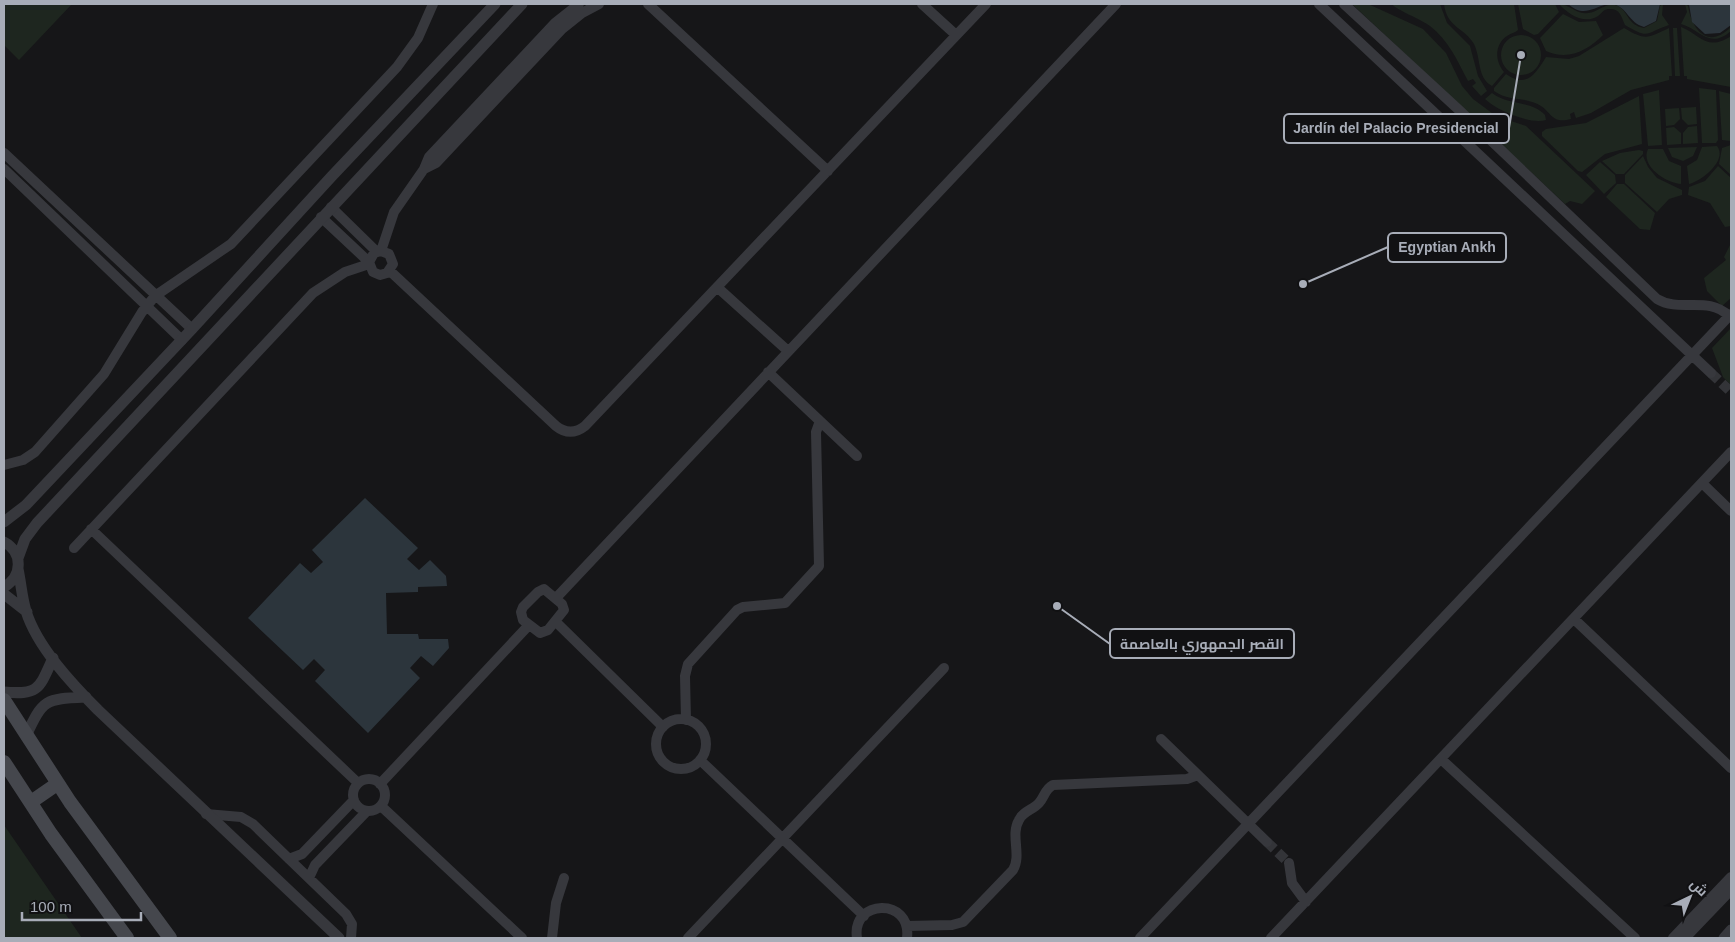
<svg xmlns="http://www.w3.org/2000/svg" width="1735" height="942" viewBox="0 0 1735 942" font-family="Helvetica,Cairo,sans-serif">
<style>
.green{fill:#1e261f}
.water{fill:#2c353c}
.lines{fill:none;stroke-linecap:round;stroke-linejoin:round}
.minor-tunnel{stroke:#333438;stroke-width:10;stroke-dasharray:10 5;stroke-linecap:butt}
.minor{stroke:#37383d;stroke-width:10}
.tertiary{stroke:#37383d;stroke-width:11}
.secondary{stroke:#45474d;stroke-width:14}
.leader{fill:none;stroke:#a8adb8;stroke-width:2}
.callout-dot{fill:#a8adb8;stroke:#111113;stroke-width:2}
.callout{fill:#111113;stroke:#a8adb8;stroke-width:2}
.callout-label{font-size:14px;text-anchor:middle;font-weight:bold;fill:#a8adb8}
</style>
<rect width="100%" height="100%" fill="#161618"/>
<path class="green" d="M4,4H72L19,60L4,45Z
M1352,4H1368L1423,29L1446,53L1462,86L1473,99L1496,116L1526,126L1595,191L1582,204L1570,201L1565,204Z
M1392,4H1440L1447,23L1470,46L1478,76L1487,91L1481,96L1472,86L1476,83L1473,79L1468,81C1457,60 1449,41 1430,26C1421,19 1396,10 1392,4Z
M1444,4H1514L1518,30C1515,33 1511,33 1507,36C1494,45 1495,61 1504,72L1492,86C1477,78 1481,58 1474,44C1464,27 1447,28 1444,4Z
M1518,4H1555L1559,12L1538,34L1534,35L1523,29Z
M1559,4C1570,4 1576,15 1588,13C1599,12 1606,1 1618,6C1629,12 1627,25 1644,28L1657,21L1660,6L1663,4L1662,15L1669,25C1645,33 1650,40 1625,25C1621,16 1620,8 1608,9C1603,10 1602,13 1598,16C1584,25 1568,14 1559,4Z
M1685,4L1688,6C1692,30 1708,50 1731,27V31C1709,50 1700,29 1681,24L1687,12Z
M1563,14L1579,22L1596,21L1603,35C1587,51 1568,61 1546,51L1540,38Z
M1681,27C1701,35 1707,52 1731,36V87L1687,79V76H1684Z
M1624,28C1646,41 1648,38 1669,28L1672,76H1669V80L1631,90L1591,113L1576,118L1574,112L1570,114L1571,119C1549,125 1552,109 1535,103C1521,97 1508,101 1494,91V88L1506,74C1527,89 1536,73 1546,57L1569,59L1579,56Z
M1673,28H1677L1680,76H1675Z
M1501 55a20 20 0 1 1 40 0a20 20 0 1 1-40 0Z
M1699,88L1716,90L1718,140L1716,143H1702Z
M1659,90L1662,145L1648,146L1643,94Z
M1719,91L1731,94V141L1722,140Z
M1492,93C1509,106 1531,100 1545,115L1546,120C1531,125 1496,110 1485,99Z
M1639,96L1642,144L1605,154L1582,172L1578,171L1542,136V132L1546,129L1586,123Z
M1696,107L1697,124L1688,125L1682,119L1681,108Z
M1679,108L1680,119L1674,125L1666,126L1665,109Z
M1697,126L1698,143L1683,144V133L1688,127Z
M1674,127L1681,133V144L1667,145L1666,128Z
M1731,145V175L1719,164L1722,148Z
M1717,146C1728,160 1702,181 1689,184L1687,166L1697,160L1702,147Z
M1697,147L1693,156L1683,161L1672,157L1668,148Z
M1648,149H1663L1669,161L1681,166V184C1666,183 1640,166 1648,149Z
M1639,150L1643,151V154L1624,174H1616L1602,161L1620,153Z
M1643,156L1648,167L1657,178L1682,190V195L1669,199L1657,212L1625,183V175Z
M1600,162L1615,175L1616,183L1604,194L1586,175Z
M1718,166L1731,178V226L1725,227L1710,203L1688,195L1689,187L1705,181Z
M1617,184H1624L1655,213L1650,230L1640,229L1606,197Z
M1731,233V298L1722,306L1707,291L1704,278L1726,260L1724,257L1730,245Z
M1731,328V385L1723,377L1712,348Z
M4,825L82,938H4Z"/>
<path class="water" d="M1568,4H1607C1591,9 1583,17 1568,4Z
M1613,4H1660L1656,21L1644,27C1629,23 1627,7 1613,4Z
M1689,4H1731V25L1720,33L1705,34L1692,22Z
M365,498L418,548L407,559L419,570L430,560L446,576L447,586L418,587V592L386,593L387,634H418L419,639H448L449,648L433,666L421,656L410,668L420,678L368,733L315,681L325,670L314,659L303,670L248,618L300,563L311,573L323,562L312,550Z"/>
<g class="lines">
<path class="minor-tunnel" d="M1711,373L1731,392
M1267,842L1289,863"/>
<path class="minor" d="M648,4L828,171
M922,4L956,35
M1319,4L1711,373
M1344,4L1459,110L1657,299C1680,313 1708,295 1729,316
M4,153L192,329
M4,169L182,340
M424,169L436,163L562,29L582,13L599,4
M331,207L377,252
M321,217L369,262L373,272L380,275L387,273L393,264L389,254L381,251L374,253L369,262
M381,251L394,212L424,169L429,157L555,23L579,4
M390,271L556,426C566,434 576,433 585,426L986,4
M717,287L788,351
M768,372L857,456
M4,465L23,460L35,452L104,374L142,312L155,296L231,244L397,67L418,38L433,4
M1702,483L1731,511
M91,529L358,783
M74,548L313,293L345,272L369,264
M544,589L562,604L564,610L548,630L540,633L523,620L521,612L523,607L538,592Z
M556,598L1116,4
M1574,619L1731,768
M556,622L663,727
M656 744a25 25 0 1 1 50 0a25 25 0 1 1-50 0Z
M686,720L685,676L688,664L737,610L743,607L785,603L819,566L816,432L820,421
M1161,739L1267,842
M1441,759L1635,938
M700,760L864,916
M353 795a16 16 0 1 1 32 0a16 16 0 1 1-32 0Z
M380,784L529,625
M381,806L522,938
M206,814L241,817L253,824L346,914L352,924L351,938
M289,859L302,854L354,800
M1289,863L1292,883L1306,902
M309,878L315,865L367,811
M907,926L952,925L963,922L1013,870C1022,855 1010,835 1019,820C1023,811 1033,810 1039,803C1045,796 1045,789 1053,785L1187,779L1198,775
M552,938L556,903L564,878
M688,938L944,668
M857,938C851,899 912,897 907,938
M1140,938L1731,314
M1271,938L1731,452
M1673,938L1731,877
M1685,938L1731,890"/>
<path class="tertiary" d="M4,522L26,505L192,329L332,176L495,4
M4,542C23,552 23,576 4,587
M18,558L25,539L37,523L522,4
M18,569C21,583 22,598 26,611C37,647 73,685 98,710L339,938
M4,594L27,612
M4,692C39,695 39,689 53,658
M26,736C43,699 45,699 86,697
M1724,938L1731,930"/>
<path class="secondary" d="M4,700L70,802L170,938
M4,762L51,834L127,938
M31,802L57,784"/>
</g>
<path class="leader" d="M1521 55L1509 128M1303 284L1388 247M1057 606L1110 644"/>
<g class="callout-dot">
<circle cx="1521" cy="55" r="5"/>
<circle cx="1303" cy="284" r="5"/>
<circle cx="1057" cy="606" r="5"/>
</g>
<g class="callout">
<rect x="1284" y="114" width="225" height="29" rx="5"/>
<rect x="1388" y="233" width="118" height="29" rx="5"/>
<rect x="1110" y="629" width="184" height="29" rx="5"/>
</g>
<g class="callout-label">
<text x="1396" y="133">Jardín del Palacio Presidencial</text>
<text x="1447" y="252">Egyptian Ankh</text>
<text x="1202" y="649">القصر الجمهوري بالعاصمة</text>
</g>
<rect width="1735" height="942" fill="none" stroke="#a8adb8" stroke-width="10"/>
<g transform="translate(1690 897) rotate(43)" stroke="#111113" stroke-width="4" paint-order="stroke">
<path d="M0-4L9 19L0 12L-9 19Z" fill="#a8adb8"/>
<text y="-8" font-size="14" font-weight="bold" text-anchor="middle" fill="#a8adb8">ش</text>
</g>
<path d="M22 912v8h119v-8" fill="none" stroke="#a8adb8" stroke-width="2.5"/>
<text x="30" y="912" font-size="15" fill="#a8adb8" stroke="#111113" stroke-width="4" paint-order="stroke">100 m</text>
</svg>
